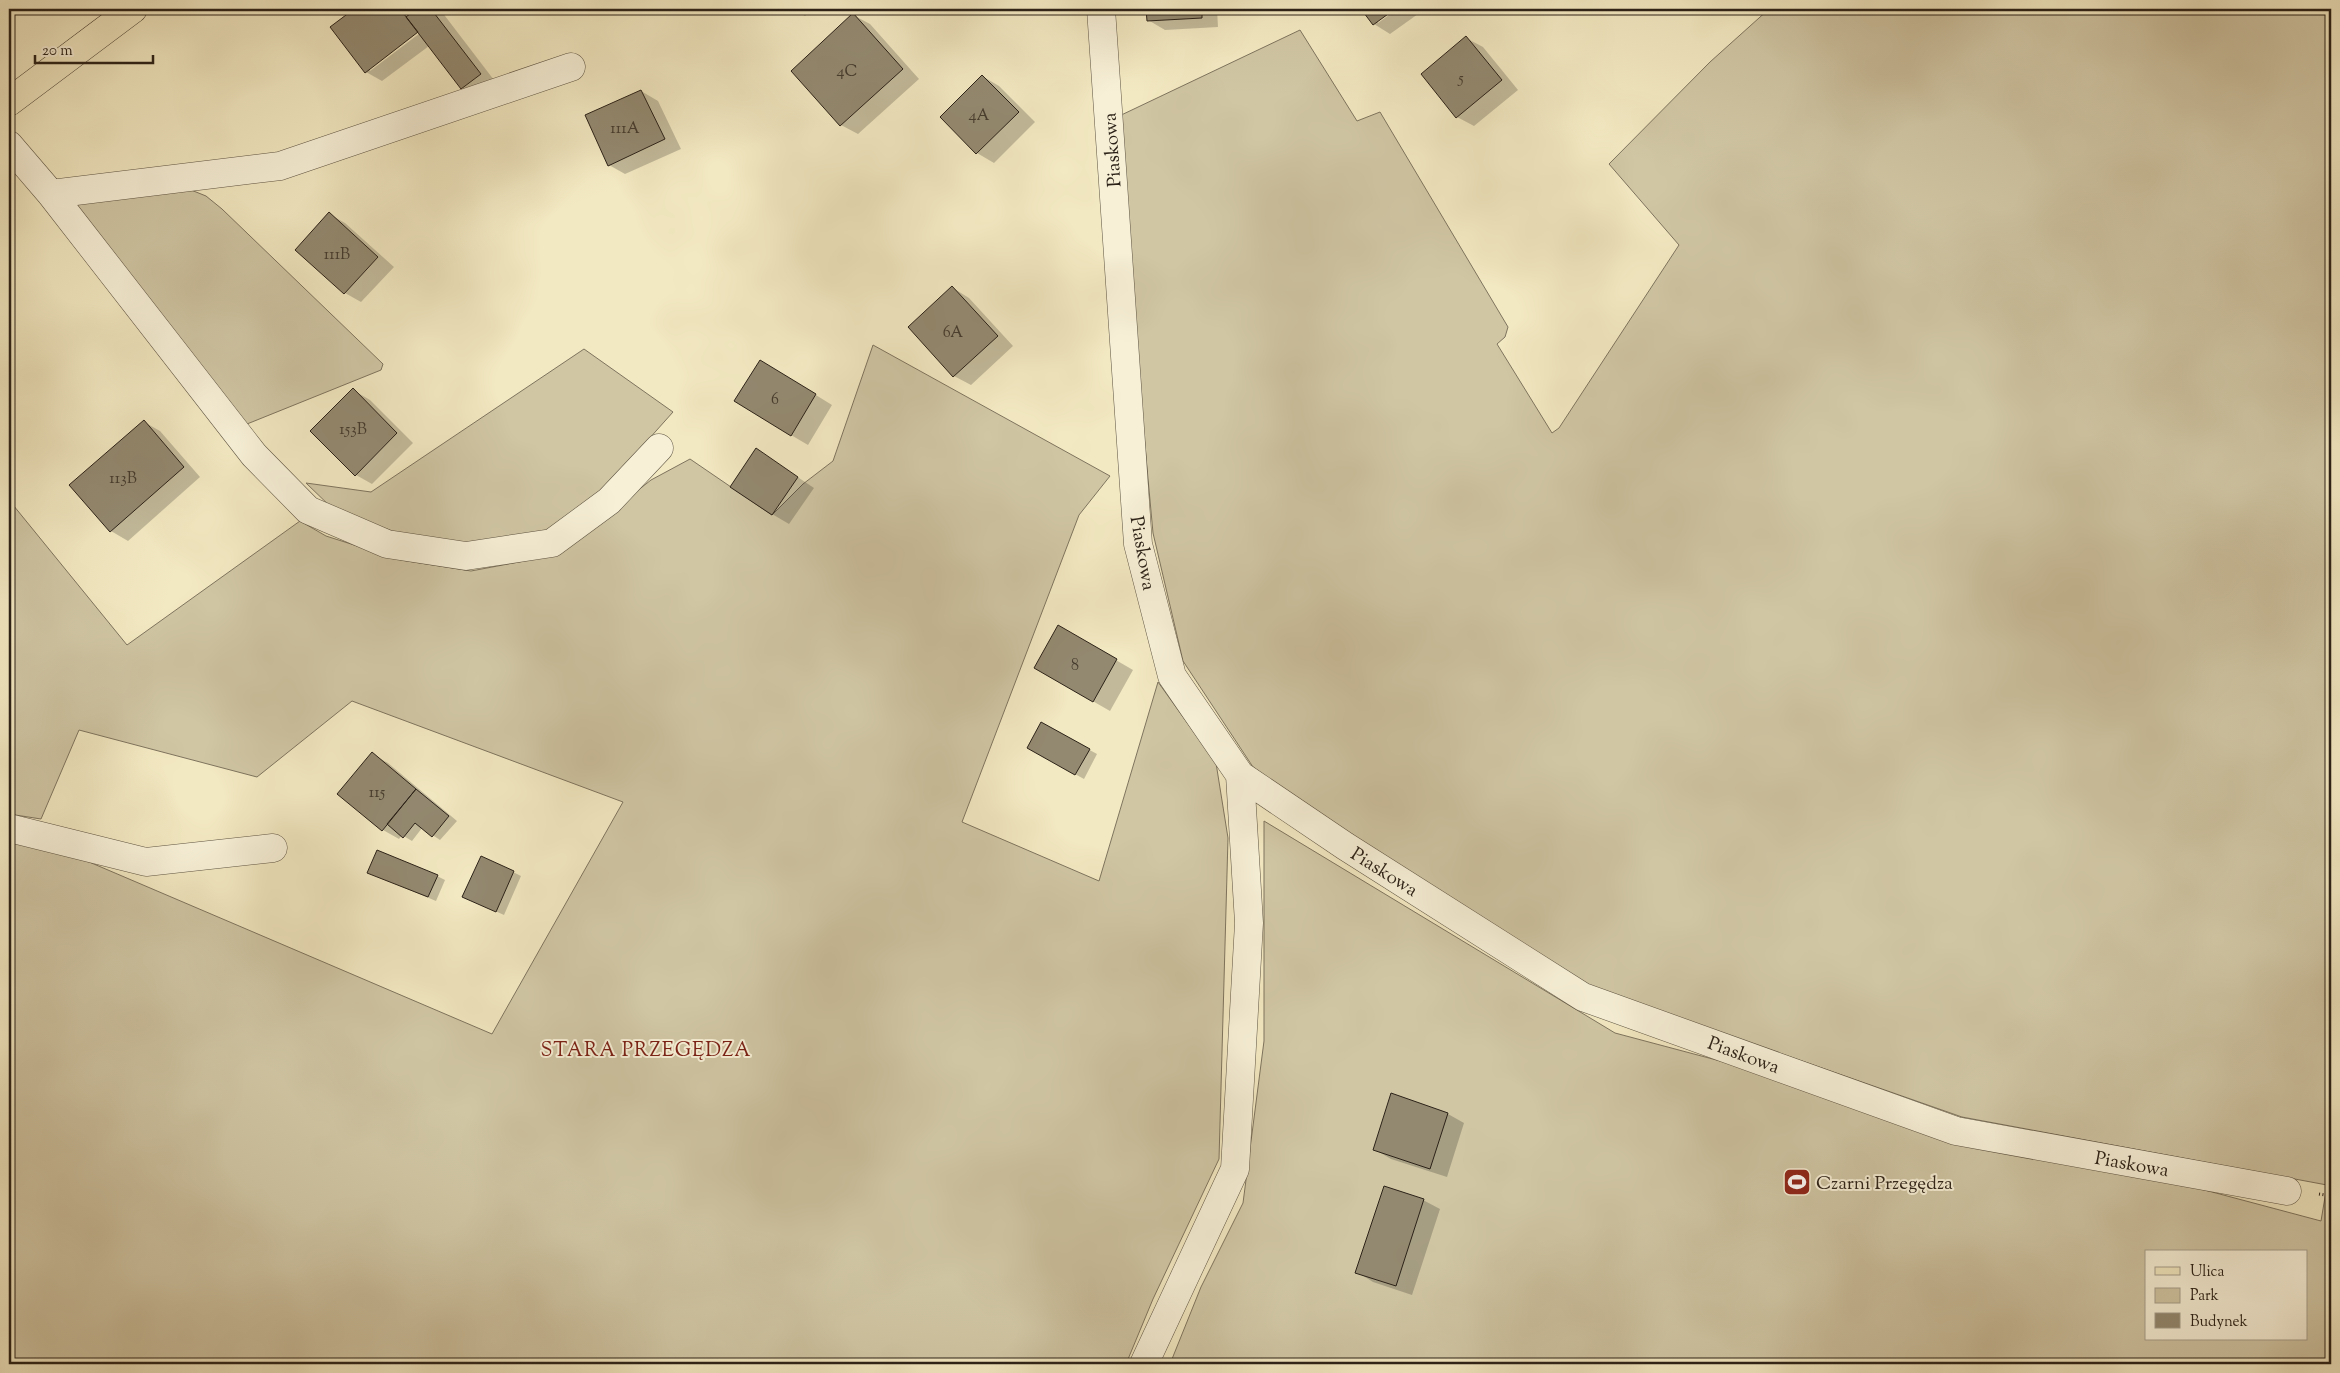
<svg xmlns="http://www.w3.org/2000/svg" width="2340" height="1373" viewBox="0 0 2340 1373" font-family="'Sorts Mill Goudy',serif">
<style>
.green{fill:#d0c6a4;stroke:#7e745e;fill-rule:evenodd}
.shadow{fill:#0003;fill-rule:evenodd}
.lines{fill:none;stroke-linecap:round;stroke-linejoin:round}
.stream{stroke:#7b715b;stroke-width:11}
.building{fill:#938970;stroke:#2c2218}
.minor-casing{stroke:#5e5442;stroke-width:29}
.major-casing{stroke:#2c2218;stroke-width:29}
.path{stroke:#2c2218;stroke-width:3;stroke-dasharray:1 2.5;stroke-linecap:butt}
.minor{stroke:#f7f0d7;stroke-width:28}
.major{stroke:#f2e8c1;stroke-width:28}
.labels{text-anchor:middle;stroke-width:4;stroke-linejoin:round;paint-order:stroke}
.number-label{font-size:16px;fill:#463c2e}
.street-label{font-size:19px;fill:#2c2218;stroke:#f7f0d7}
.poi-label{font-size:19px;fill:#2c2218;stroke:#f7f0d7;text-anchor:start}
.neighbourhood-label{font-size:20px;letter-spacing:1px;fill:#7a1f14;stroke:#f7f0d7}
</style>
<rect width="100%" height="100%" fill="#f2e8c1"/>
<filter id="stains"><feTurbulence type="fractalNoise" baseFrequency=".004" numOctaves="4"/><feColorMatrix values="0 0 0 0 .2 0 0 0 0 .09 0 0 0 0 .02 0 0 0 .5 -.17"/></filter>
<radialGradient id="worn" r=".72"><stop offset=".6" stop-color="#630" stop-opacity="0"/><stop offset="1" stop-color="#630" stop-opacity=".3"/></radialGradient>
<path class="green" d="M1769,9H2331V1364H1170L1201,1287L1243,1203L1264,1041V821L1615,1033L2321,1221L2327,1185L1962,1117L1579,983L1358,844L1253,767L1183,661L1153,533L1115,118L1300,30L1357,121L1380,112L1508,327L1505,337L1497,344L1552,433L1559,428L1679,245L1609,164L1710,62ZM2146,1252H2306V1339H2146Z
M186,188L206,196L222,209L383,364L381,370L247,424L67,202Z
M873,345L1110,476L1079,515L962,822L1099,881L1158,682L1216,763L1228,838L1219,1159L1153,1299L1126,1364H836L826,1360L824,1364H9V835L33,838L492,1034L623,802L352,701L257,777L79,730L41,819L9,814V500L127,645L300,521L326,536L401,560L471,571L556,555L651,480L690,459L772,515L803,484L833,461Z
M584,349L673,412L597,497L547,532L465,545L395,532L334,510L306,483L371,492Z"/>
<path class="shadow" d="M356,9H408L411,14L418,9H436L442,12L497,84L479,98L462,88L429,46L382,81L366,72L332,27ZM422,28L424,30L370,71V67Z
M793,9H812L805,16Z
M1147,9H1217L1218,27L1165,30L1148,20Z
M1363,9H1393L1378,20V23L1397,9H1425L1390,34L1374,24Z
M853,15L870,24L919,79L858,134L841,125Z
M1466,38L1483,47L1518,90L1474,126L1457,117Z
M982,76L999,86L1035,122L994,163L977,153L941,117Z
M641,91L658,101L681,149L625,174L609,165Z
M329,214L345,223L394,267L361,302L345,293Z
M953,288L969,298L1013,346L971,385L954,376Z
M777,371L832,405L808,445L791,435Z
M353,390L370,400L413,443L372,484L356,475Z
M144,422L160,431L200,477L128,541L111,531Z
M757,450L814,488L789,524L772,514Z
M1059,627L1133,670L1110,711L1035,668Z
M1042,724L1097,754L1084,779L1028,748Z
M372,754L388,763L457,821L440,840L422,828L412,841L402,835L399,839L383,830Z
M513,872L521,876L504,915L464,897Z
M369,873L437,876L445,880L436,901Z
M1392,1095L1448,1114L1464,1123L1447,1177L1391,1159L1374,1149Z
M1423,1200L1440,1209L1412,1295L1373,1282L1357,1272Z"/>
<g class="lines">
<path class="stream" d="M2330,1364L2331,1356"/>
</g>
<path class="building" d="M354,9H400L418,32L365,73L330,27Z
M416,9H431L481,74L461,89L406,17Z
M1146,9H1202V18L1147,21Z
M1361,9H1395L1373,25Z
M853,13L903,69L840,126L791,71Z
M1466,36L1502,80L1456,118L1421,74Z
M982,75L1019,112L976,154L940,117Z
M641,90L665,139L608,166L585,115Z
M329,212L378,257L344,294L295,250Z
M952,286L998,336L953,377L908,327Z
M760,360L816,394L791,436L734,401Z
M353,388L397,433L355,476L310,431Z
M144,420L184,467L110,532L69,485Z
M756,448L798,477L772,515L730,487Z
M1058,625L1117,659L1093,702L1034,668Z
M1041,722L1090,749L1075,775L1027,748Z
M372,752L416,789L382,831L337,794Z
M416,789L449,816L432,837L415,823L403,838L387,824Z
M377,850L438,875L428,897L367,873Z
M481,856L514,871L496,912L462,897Z
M1391,1093L1448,1113L1430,1169L1373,1150Z
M1384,1186L1424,1199L1396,1286L1355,1273Z"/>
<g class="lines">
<g class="minor-casing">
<path id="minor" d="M1101,9L1138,544L1172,676L1240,775L1345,846L1583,997L1956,1131L2287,1191
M9,145L51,194L254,455L308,510L387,544L466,556L552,543L609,501L659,448
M51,194L280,166L571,67
M9,828L146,862L273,848
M1144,1364L1235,1169L1249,923L1240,775"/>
</g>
<g class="major-casing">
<path id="major" d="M9,102L133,9"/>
</g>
<path class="path" d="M2319,1194L2331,1196"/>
<use href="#minor" class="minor"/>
<use href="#major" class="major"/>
</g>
<defs>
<g id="stadium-square" transform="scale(1.4375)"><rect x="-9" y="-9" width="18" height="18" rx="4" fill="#8f2418" stroke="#f7f0d7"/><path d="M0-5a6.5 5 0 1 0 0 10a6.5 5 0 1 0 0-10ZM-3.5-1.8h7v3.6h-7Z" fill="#fff"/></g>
</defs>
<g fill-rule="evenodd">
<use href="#stadium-square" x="1797" y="1182"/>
</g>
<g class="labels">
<g class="number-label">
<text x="847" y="76">4C</text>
<text x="1461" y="83">5</text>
<text x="979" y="120">4A</text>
<text x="625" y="133">111A</text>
<text x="337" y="259">111B</text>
<text x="953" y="337">6A</text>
<text x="775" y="404">6</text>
<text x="353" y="434">153B</text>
<text x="123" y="483">113B</text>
<text x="1075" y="670">8</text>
<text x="377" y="797">115</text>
</g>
<g class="street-label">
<text transform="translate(1111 150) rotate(-94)" y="7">Piaskowa</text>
<text transform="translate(1144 553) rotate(80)" y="7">Piaskowa</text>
<text transform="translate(1385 871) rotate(32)" y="7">Piaskowa</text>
<text transform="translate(1744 1054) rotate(20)" y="7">Piaskowa</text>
<text transform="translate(2132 1163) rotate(10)" y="7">Piaskowa</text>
</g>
<g class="poi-label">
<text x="1816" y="1189">Czarni Przegędza</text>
</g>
<g class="neighbourhood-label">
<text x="646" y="1056">STARA PRZEGĘDZA</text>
</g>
</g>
<rect width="2340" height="1373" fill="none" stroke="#f2e8c1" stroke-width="30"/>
<rect x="10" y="10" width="2320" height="1353" fill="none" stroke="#2c2218" stroke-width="2.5"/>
<rect x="15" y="15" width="2310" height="1343" fill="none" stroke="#2c2218"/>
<rect x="2145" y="1250" width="162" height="90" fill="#f7f0d7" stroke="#a69e8b"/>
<rect x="2155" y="1267" width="25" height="8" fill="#f2e8c1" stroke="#a69e8b"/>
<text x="2190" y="1276" font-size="15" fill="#2c2218">Ulica</text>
<rect x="2155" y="1288" width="25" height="15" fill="#d0c6a4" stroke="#a69e8b"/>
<text x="2190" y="1300" font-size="15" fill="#2c2218">Park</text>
<rect x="2155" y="1313" width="25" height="15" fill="#938970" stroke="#a69e8b"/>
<text x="2190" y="1326" font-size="15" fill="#2c2218">Budynek</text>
<path d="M35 55v8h118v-8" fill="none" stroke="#2c2218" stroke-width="2.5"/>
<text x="42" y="55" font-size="15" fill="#2c2218" stroke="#f7f0d7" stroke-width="4" paint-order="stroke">20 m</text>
<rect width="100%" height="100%" filter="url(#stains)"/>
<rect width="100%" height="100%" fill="url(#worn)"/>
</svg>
